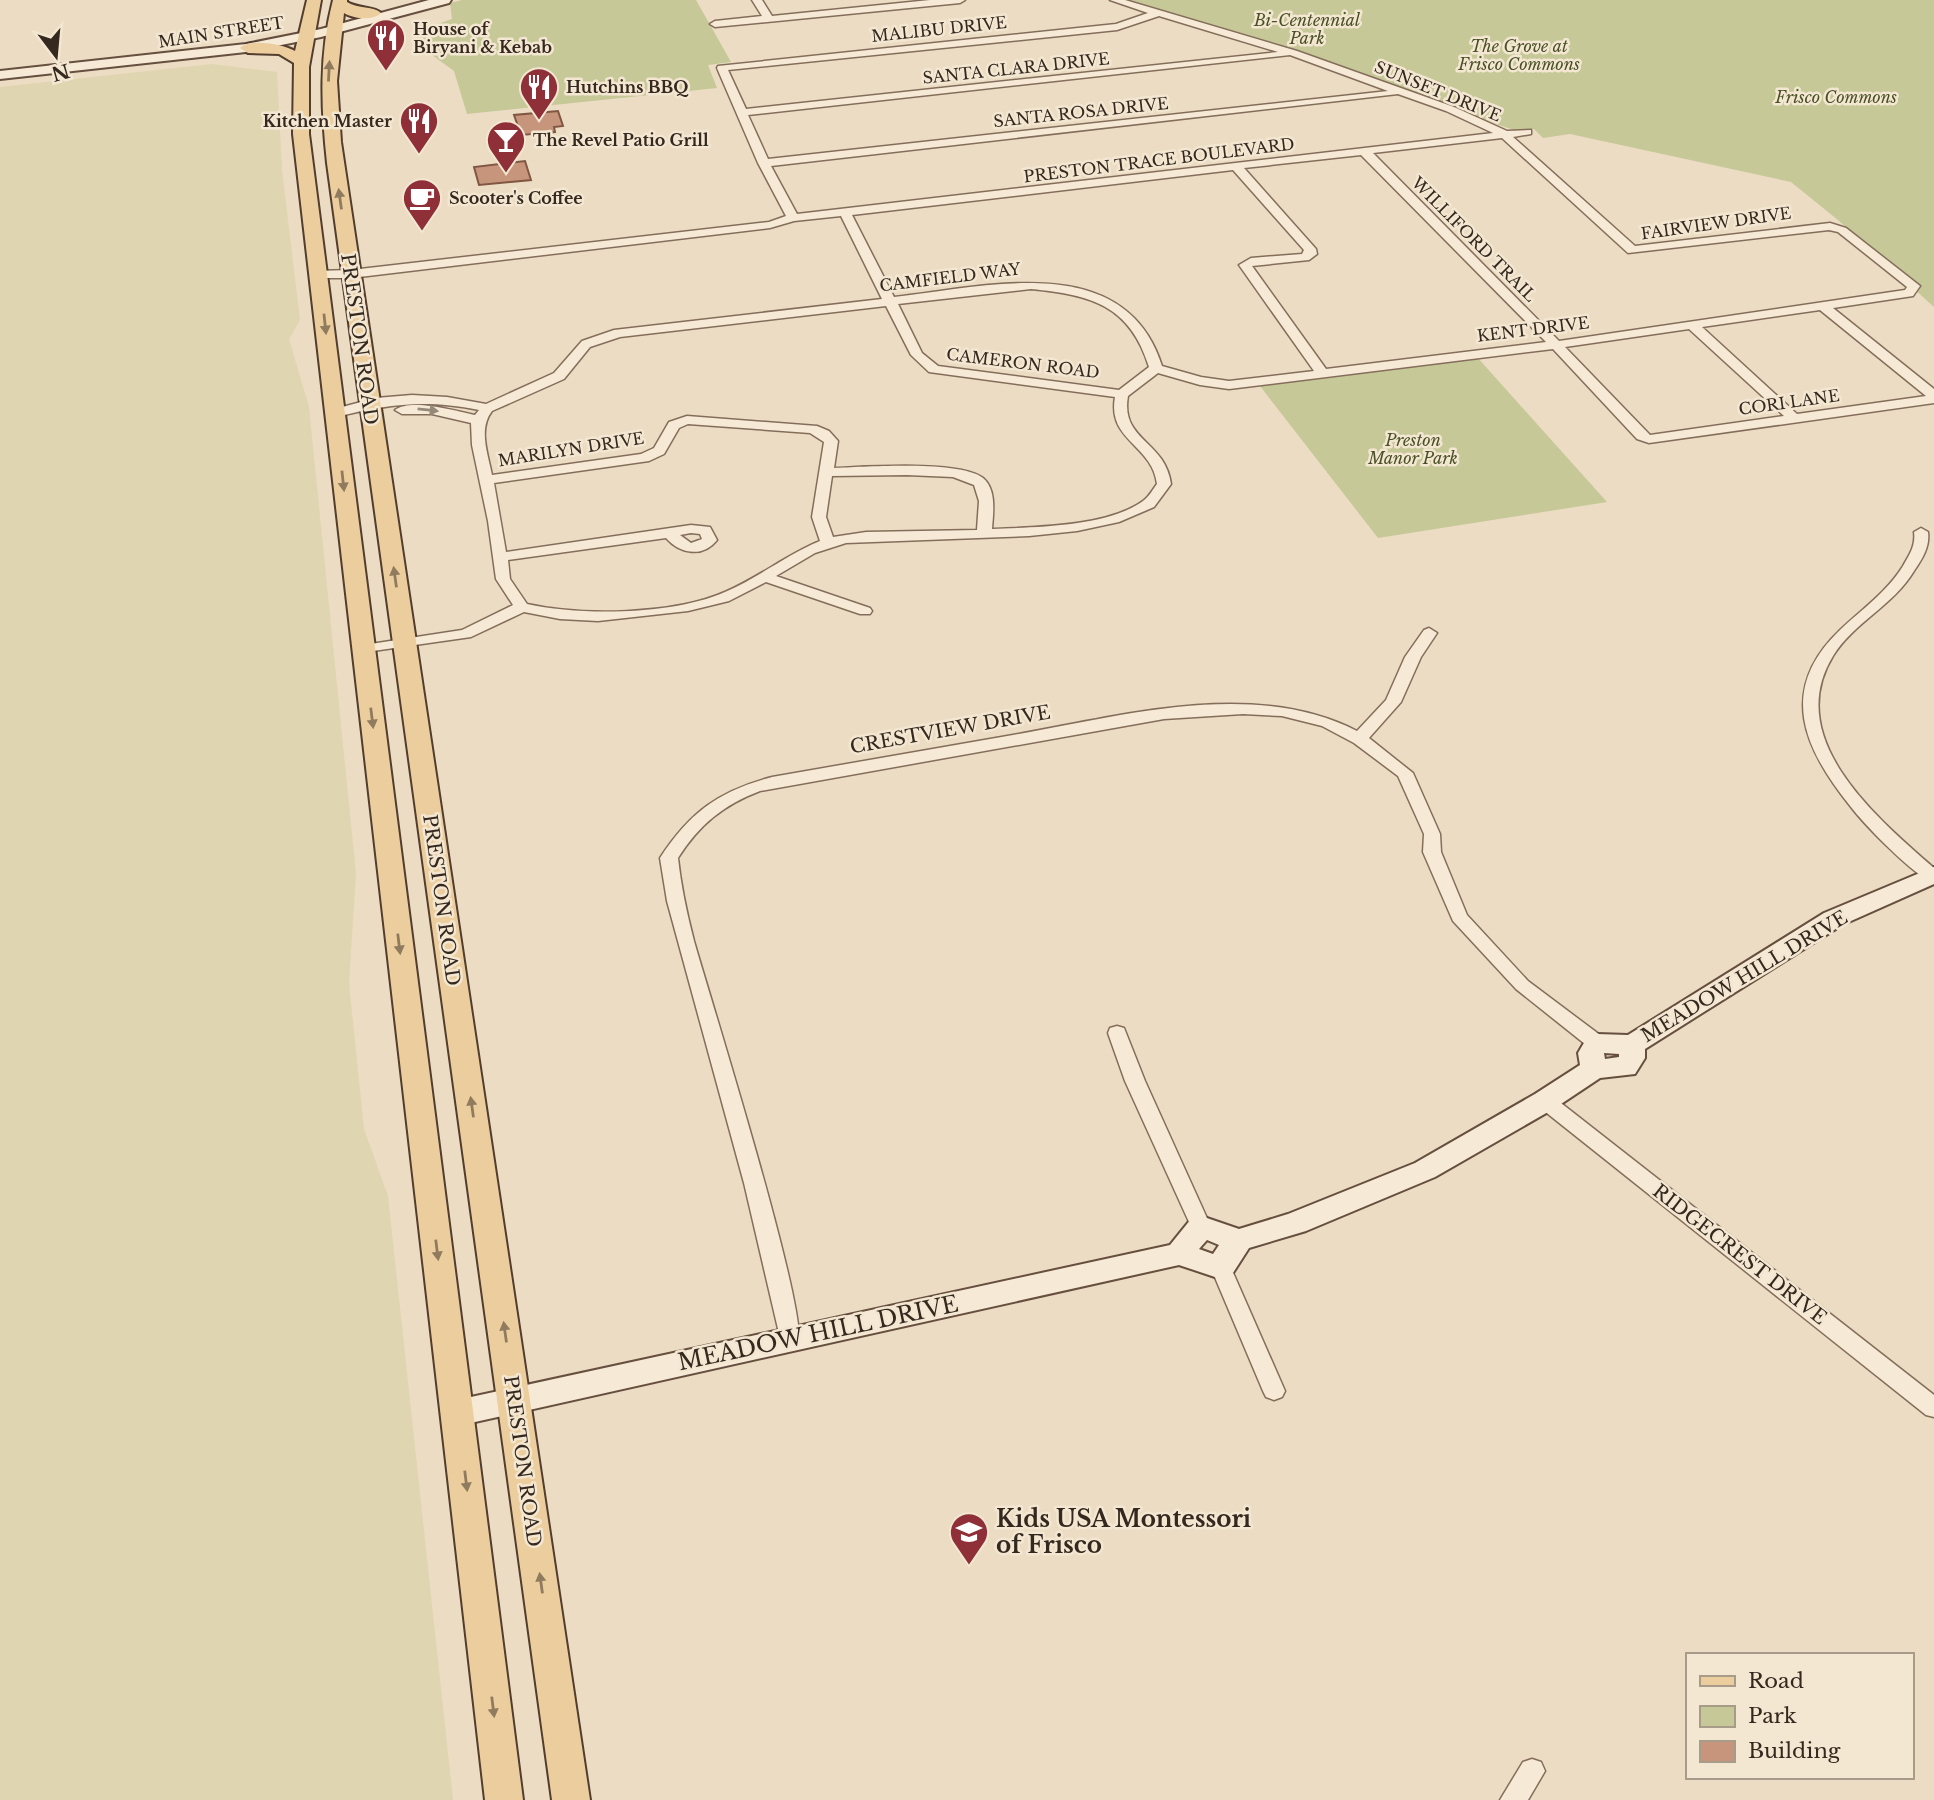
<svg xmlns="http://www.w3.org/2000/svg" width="1934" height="1800" viewBox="0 0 1934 1800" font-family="'Libre Baskerville',serif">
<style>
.farmland{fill:#e0d5b1}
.green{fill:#c6c898}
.building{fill:#c6957c;stroke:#815743;stroke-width:2}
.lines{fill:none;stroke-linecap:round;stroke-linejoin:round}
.street-casing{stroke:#846e5b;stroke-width:3}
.secondary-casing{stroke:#664f3f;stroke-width:4}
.primary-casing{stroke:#523d2f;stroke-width:4}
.street{fill:#f6ead6;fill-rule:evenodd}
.secondary{fill:#f6ead6;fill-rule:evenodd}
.primary{fill:#ecce9e;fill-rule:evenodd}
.oneway{fill:#907b5e}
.oneway2{fill:#96897a}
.labels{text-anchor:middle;stroke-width:5;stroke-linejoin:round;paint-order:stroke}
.far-park-label{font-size:16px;font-style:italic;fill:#495026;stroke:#f3e7d2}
.far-poi-label{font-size:16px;font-weight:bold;fill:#35281e;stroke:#f3e7d2;text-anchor:start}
.far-street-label{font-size:16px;fill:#35281e;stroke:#f3e7d2}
.street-label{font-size:19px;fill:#35281e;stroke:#f3e7d2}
.near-street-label{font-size:23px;fill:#35281e;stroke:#f3e7d2}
.near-poi-label{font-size:23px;font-weight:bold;fill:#35281e;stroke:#f3e7d2;text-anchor:start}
</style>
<rect width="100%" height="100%" fill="#ebdcc3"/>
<path class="farmland" d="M212,64L277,72L282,170L300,320L289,339L309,407L356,874L349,983L364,1129L388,1196L453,1800H0V87Z"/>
<path class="green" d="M462,0H696L731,62L708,65L717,88L467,114L454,71L432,55L412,33L452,19L450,3Z
M1126,0H1934V307L1838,220L1791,182L1570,134L1543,138L1534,129L1514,130Z
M1477,357L1607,502L1378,538L1260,386Z"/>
<path class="building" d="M558,111L563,126L554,127L555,132L521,135L514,115Z
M525,161L531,180L479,185L474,167Z"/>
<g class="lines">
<g class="street-casing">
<path id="street" d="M752,0H762L772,16L930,0H965L960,3L715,27L710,24L715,21L762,16Z
M1110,0H1125L1297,51L1454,107L1507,131L1531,130V134L1513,137L1635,246L1830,223L1846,228L1920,286L1913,296L1833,308L1934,389V403L1649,443L1637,439L1553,349L1229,389L1200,385L1158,373L1128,396C1120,441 1165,440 1171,484L1154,507L1119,522L1077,531L1029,536L846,543L815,553L776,576L870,608L872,611L870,614H860L766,582L729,601L688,611L598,621L560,619L524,612L471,637L359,653L356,650L359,647L364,645L462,630L513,605L496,579L488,521L472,445L471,423L432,414H402L395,410C411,398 456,411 475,415L479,410C425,399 388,404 336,417L329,413L331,410L376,398L412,395L447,397L486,404L554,373L582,341L614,330L882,299L841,216L794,221L770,228L351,278H319L313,274L315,271L351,270L769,222L786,216L758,163L717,68L718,66L1116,24L1148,13ZM1159,16L1278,52L746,109L728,70L1117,30ZM1290,55L1388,91L768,159L748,115ZM1398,94L1446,111L1493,133L797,214L771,166ZM1502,138L1628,253L1829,230L1838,232L1907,287L1905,290L1559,341L1373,153ZM1361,155L1546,342L1326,369L1252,266L1309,260L1317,254L1316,249L1244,168ZM1233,170L1304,250L1302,254L1251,258L1239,265L1314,371L1229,381L1201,377L1162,366C1125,249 986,287 894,297L852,215ZM1031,289C1091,295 1130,305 1149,367L1119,390L938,366L922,353L898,304ZM886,306L911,355L929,372L1115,397C1107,441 1152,444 1157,484C1153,489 1149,497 1143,501C1107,527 1035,527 992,529C993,513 997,490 983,478C960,460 865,467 834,468L838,441L829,431L817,426L687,416L669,422L654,448L641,454L492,475C488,454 478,429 492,411L564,379L590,347L620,337ZM1820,310L1926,396L1797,414L1702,327ZM1689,329L1784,416L1650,435L1565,347ZM688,424L810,433L824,442L812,517L820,541C786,555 758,578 725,592C673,615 581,616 527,604L510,579L508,560L666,538C680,554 703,558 717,540L710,527L691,525L506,552L494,483L649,461L664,454L679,428ZM907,475L953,477L974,485L979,501L977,530L866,532L833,537L826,517L832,476ZM691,533L700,534L702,539L691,543L680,535Z
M1921,528L1928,532C1930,547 1922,559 1914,571C1893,606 1853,623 1833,656C1782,739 1877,818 1934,868L1933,882C1915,877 1864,824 1851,807C1804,749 1777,690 1840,630C1862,609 1886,593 1903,566C1909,555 1916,546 1914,532Z
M1429,628L1437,633L1421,657L1401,702L1369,738L1413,773L1440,834L1441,852L1467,915L1528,981L1604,1038L1606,1043L1604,1048H1590L1516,989L1453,921L1423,852L1424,834L1398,776L1354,743L1322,726L1282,716L1243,714L1164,719L760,791C723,805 699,825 678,858C681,886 687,914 694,941C709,994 811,1319 798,1346L790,1349L782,1346L744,1183L667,901L660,858C690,812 719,791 772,777C852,763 933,749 1013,735C1122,716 1254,678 1357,731L1386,700L1405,657L1424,630Z
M1117,1026L1124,1028L1126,1033L1145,1081L1211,1227L1208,1233L1201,1235L1194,1233L1125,1081L1108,1033L1110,1028Z
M1545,1094L1552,1096L1934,1395V1417L1926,1415L1538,1106L1535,1101L1538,1096Z
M1221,1260L1228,1262L1231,1268L1285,1391L1282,1397L1274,1400L1266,1397L1263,1391L1211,1268L1214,1262Z
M1532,1759L1541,1762L1545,1771L1528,1800H1500L1523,1762Z"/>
</g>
<g class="secondary-casing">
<path id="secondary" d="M429,0H451L449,3L321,37L246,52L0,79V71L246,44L321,29Z
M1934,867V884L1842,925L1645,1049V1058L1635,1074L1600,1078L1555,1108L1435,1177L1306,1231L1249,1248L1231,1276L1221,1279L1179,1265L457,1426L446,1422L442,1413L446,1404L457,1400L1170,1245L1191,1219L1201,1216L1239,1229L1288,1214L1415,1163L1535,1094L1580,1065L1578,1053L1588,1036L1597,1034L1628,1035L1824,913ZM1604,1053L1619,1054V1057L1605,1059ZM1207,1240L1219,1245L1213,1254L1199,1249Z"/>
</g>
<g class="primary-casing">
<path id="primary" d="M307,0H321L309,67V134L523,1800H485L293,134L294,63L279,54L248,53L240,48C251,38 283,44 295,51Z
M333,0H347V2C358,9 374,6 381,13C373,21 354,19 344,13L337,81L341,142L590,1800H552L327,163C321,108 319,54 333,0Z"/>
</g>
<use href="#street" class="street"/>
<use href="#secondary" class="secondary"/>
<use href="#primary" class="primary"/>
</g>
<defs><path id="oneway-solid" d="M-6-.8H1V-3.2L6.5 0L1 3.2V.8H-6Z" transform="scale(1.75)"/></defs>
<g class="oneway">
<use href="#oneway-solid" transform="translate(329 71) rotate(-87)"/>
<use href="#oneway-solid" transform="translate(340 199) rotate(-98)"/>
<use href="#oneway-solid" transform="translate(325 324) rotate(84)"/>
<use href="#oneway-solid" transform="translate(343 481) rotate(84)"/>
<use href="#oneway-solid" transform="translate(395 577) rotate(-98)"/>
<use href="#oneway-solid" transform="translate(372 718) rotate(83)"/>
<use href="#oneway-solid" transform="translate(399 944) rotate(83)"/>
<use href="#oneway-solid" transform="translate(472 1107) rotate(-98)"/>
<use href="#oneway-solid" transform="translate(437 1250) rotate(83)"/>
<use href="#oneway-solid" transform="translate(505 1332) rotate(-98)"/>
<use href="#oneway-solid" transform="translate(466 1481) rotate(83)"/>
<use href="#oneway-solid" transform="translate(541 1583) rotate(-98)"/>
<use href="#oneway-solid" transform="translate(493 1707) rotate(83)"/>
</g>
<use class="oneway2" href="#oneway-solid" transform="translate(428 410) rotate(6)"/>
<defs>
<g id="restaurant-pin" transform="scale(2.0125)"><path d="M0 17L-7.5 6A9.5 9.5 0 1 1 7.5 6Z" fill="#8f2f37" stroke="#f3e7d2"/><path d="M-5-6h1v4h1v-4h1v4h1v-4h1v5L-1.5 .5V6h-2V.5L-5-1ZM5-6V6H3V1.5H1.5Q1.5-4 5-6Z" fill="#fff"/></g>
<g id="bar-pin" transform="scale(2.0125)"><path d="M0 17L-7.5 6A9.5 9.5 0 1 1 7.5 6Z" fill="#8f2f37" stroke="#f3e7d2"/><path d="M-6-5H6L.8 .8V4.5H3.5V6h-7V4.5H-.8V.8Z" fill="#fff"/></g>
<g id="cafe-pin" transform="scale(2.0125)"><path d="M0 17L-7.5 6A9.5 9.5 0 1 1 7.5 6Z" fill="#8f2f37" stroke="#f3e7d2"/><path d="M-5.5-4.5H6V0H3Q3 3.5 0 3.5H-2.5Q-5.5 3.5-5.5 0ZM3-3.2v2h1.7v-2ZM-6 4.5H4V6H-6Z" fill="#fff"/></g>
<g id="school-pin" transform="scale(2.0125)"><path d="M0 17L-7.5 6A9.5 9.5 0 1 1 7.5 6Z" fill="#8f2f37" stroke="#f3e7d2"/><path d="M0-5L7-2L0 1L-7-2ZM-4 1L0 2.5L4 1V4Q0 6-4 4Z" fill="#fff"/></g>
</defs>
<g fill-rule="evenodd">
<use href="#restaurant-pin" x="386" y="38"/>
<use href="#restaurant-pin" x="539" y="87"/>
<use href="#restaurant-pin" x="419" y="121"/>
<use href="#bar-pin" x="506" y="140"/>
<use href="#cafe-pin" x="422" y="198"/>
<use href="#school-pin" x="969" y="1532"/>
</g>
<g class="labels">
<g class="far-park-label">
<text x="1307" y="26">Bi-Centennial<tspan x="1307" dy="18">Park</tspan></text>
<text x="1519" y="52">The Grove at<tspan x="1519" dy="18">Frisco Commons</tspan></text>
<text x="1836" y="103">Frisco Commons</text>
<text x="1413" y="446">Preston<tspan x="1413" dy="18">Manor Park</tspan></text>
</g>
<g class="far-poi-label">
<text x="413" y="35">House of<tspan x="413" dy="18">Biryani &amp; Kebab</tspan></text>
<text x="566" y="93">Hutchins BBQ</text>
<text x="392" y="127" text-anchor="end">Kitchen Master</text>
<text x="533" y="146">The Revel Patio Grill</text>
<text x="449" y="204">Scooter's Coffee</text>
</g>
<g class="far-street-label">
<text transform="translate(939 29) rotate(-6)" y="6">MALIBU DRIVE</text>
<text transform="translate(221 32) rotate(-9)" y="6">MAIN STREET</text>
<text transform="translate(1016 68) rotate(-6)" y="6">SANTA CLARA DRIVE</text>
<text transform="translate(1438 91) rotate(22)" y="6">SUNSET DRIVE</text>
<text transform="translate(1081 112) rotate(-6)" y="6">SANTA ROSA DRIVE</text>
<text transform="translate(1159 160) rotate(-7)" y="6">PRESTON TRACE BOULEVARD</text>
<text transform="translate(1716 223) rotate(-8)" y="6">FAIRVIEW DRIVE</text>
<text transform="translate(1474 239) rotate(45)" y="6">WILLIFORD TRAIL</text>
<text transform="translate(950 277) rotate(-7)" y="6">CAMFIELD WAY</text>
<text transform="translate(1533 329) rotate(-7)" y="6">KENT DRIVE</text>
<text transform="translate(1023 363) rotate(7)" y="6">CAMERON ROAD</text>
<text transform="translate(1789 402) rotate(-8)" y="6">CORI LANE</text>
<text transform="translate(571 449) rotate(-9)" y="6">MARILYN DRIVE</text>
</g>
<g class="street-label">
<text transform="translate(360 339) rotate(82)" y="7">PRESTON ROAD</text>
<text transform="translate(950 729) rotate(-10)" y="7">CRESTVIEW DRIVE</text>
<text transform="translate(442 900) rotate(82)" y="7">PRESTON ROAD</text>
<text transform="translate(1744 976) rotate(-31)" y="7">MEADOW HILL DRIVE</text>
<text transform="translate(1740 1254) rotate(38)" y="7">RIDGECREST DRIVE</text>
<text transform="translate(523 1461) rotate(82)" y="7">PRESTON ROAD</text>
</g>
<g class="near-street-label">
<text transform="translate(818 1333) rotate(-12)" y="8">MEADOW HILL DRIVE</text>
</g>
<g class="near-poi-label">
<text x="996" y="1527">Kids USA Montessori<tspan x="996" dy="26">of Frisco</tspan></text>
</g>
</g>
<rect x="1686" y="1653" width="228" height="126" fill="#f3e7d2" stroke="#a79b8a" stroke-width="2"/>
<rect x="1700" y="1676" width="35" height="10" fill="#ecce9e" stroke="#a79b8a" stroke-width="2"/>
<text x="1748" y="1688" font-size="21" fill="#35281e">Road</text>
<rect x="1700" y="1706" width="35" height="21" fill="#c6c898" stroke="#a79b8a" stroke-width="2"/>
<text x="1748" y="1723" font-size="21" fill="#35281e">Park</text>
<rect x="1700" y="1741" width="35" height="21" fill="#c6957c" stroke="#a79b8a" stroke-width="2"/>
<text x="1748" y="1758" font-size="21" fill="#35281e">Building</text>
<g transform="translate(56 56) rotate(164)" stroke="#f3e7d2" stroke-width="5" paint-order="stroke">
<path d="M0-5L12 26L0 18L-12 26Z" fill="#35281e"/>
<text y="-10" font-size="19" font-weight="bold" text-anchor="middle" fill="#35281e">N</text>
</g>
</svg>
